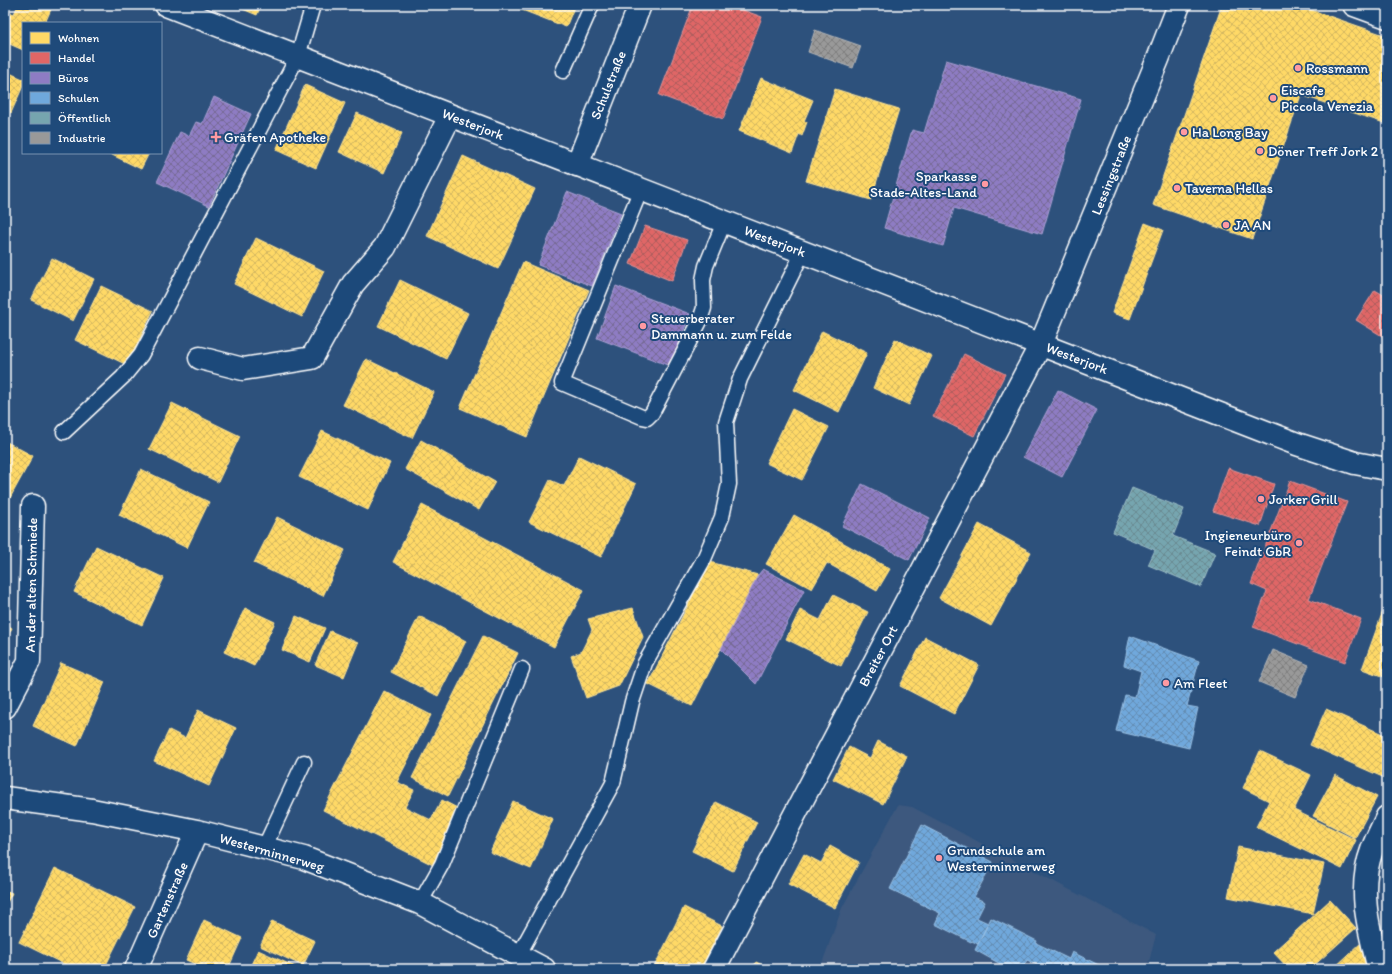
<svg xmlns="http://www.w3.org/2000/svg" width="1392" height="974" viewBox="0 0 1392 974" font-family="Itim,sans-serif">
<style>
.built{fill:#3d597e}
.homes{fill:url(#homes-cross-hatch);stroke:#ffe494}
.shops{fill:url(#shops-cross-hatch);stroke:#e99494}
.offices{fill:url(#offices-cross-hatch);stroke:#b0a3d5}
.schools{fill:url(#schools-cross-hatch);stroke:#9ac2e6}
.public{fill:url(#public-cross-hatch);stroke:#9fc0c7}
.industry{fill:url(#industry-cross-hatch);stroke:#b8b8b8}
.lines{fill:none;stroke-linecap:round;stroke-linejoin:round}
.service-casing{stroke:#fff;stroke-width:17}
.minor-casing{stroke:#fff;stroke-width:25}
.secondary-casing{stroke:#fff;stroke-width:25}
.service{stroke:#1f4a7a;stroke-width:14}
.minor{stroke:#1f4a7a;stroke-width:22}
.secondary{stroke:#1f4a7a;stroke-width:22}
.poi-dot{fill:#ff9aa2;stroke:#1f4a7a;stroke-width:1.5}
.labels{text-anchor:middle;stroke-width:4;stroke-linejoin:round;paint-order:stroke}
.poi-label{font-size:14px;fill:#fff;stroke:#1f4a7a;text-anchor:start}
.street-label{font-size:14px;fill:#fff;stroke:#1f4a7a}
</style>
<defs>
<pattern id="homes-cross-hatch" width="8" height="8" patternUnits="userSpaceOnUse"><rect width="8" height="8" fill="#ffd966"/><path d="M0 0l8 8M0 8l8-8" fill="none" stroke="#d2b660"/></pattern>
<pattern id="shops-cross-hatch" width="8" height="8" patternUnits="userSpaceOnUse"><rect width="8" height="8" fill="#e06666"/><path d="M0 0l8 8M0 8l8-8" fill="none" stroke="#ac5d5d"/></pattern>
<pattern id="offices-cross-hatch" width="8" height="8" patternUnits="userSpaceOnUse"><rect width="8" height="8" fill="#8e7cc3"/><path d="M0 0l8 8M0 8l8-8" fill="none" stroke="#746993"/></pattern>
<pattern id="schools-cross-hatch" width="8" height="8" patternUnits="userSpaceOnUse"><rect width="8" height="8" fill="#6fa8dc"/><path d="M0 0l8 8M0 8l8-8" fill="none" stroke="#648cb1"/></pattern>
<pattern id="public-cross-hatch" width="8" height="8" patternUnits="userSpaceOnUse"><rect width="8" height="8" fill="#76a5af"/><path d="M0 0l8 8M0 8l8-8" fill="none" stroke="#698a91"/></pattern>
<pattern id="industry-cross-hatch" width="8" height="8" patternUnits="userSpaceOnUse"><rect width="8" height="8" fill="#999"/><path d="M0 0l8 8M0 8l8-8" fill="none" stroke="#7e7e7e"/></pattern>
</defs>
<rect width="100%" height="100%" fill="#2d517c"/>
<filter id="ink" filterUnits="userSpaceOnUse"><feTurbulence type="fractalNoise" baseFrequency=".025" numOctaves="2"/><feDisplacementMap in="SourceGraphic" scale="8" xChannelSelector="R" yChannelSelector="G"/><feConvolveMatrix kernelMatrix="1 2 1 2 8 2 1 2 1" color-interpolation-filters="sRGB"/></filter>
<g filter="url(#ink)">
<path class="built" d="M898,805L912,807L1156,935L1147,969H820L842,908Z"/>
<path class="homes" d="M18,5H46L52,7L45,23H23V50L5,42V10L14,14Z
M233,5H261L257,15Z
M509,5H575L566,27Z
M1222,5H1297L1387,36V124L1301,95L1252,239L1153,205Z
M5,71L23,79V86L11,113L5,110Z
M761,78L813,100L804,121L807,122L802,136L799,134L792,153L739,131Z
M305,85L345,103L316,168L276,150Z
M835,89L899,109L871,200L806,181Z
M357,113L402,133L384,173L339,152Z
M108,153H149L141,169Z
M463,156L535,189L498,269L427,236Z
M1145,223L1163,230L1130,319L1112,313Z
M256,238L324,271L302,317L234,284Z
M52,258L94,279L73,321L31,300Z
M523,262L589,290L527,437L460,408Z
M400,280L468,313L446,359L378,326Z
M101,286L153,311L127,365L75,340Z
M822,331L867,353L839,412L794,390Z
M895,339L932,356L909,405L873,388Z
M366,359L434,392L412,438L343,405Z
M172,403L240,436L218,482L149,449Z
M792,409L829,427L802,480L766,463Z
M322,431L390,463L368,510L299,477Z
M421,440L495,482L479,510L405,469Z
M5,441L33,456L10,498L5,495Z
M579,456L636,484L601,557L529,522L550,480L564,486Z
M141,469L209,502L187,548L119,515Z
M422,505L584,590L554,647L393,562Z
M794,515L890,569L877,591L827,563L812,589L766,564Z
M277,517L345,550L323,596L254,563Z
M979,524L1031,552L991,626L939,598Z
M96,546L164,578L142,625L74,592Z
M710,562L758,575L692,706L648,684Z
M833,595L868,612L841,666L786,639L800,610L820,620Z
M1387,600V678L1362,669Z
M245,608L275,622L254,666L224,652Z
M633,608L643,637L619,686L586,698L571,656L581,652L592,630L588,619Z
M296,616L325,628L310,662L282,650Z
M419,616L466,641L438,696L391,672Z
M5,624L12,628L5,641Z
M330,631L358,643L344,677L315,665Z
M483,636L518,653L448,796L412,778Z
M925,637L979,665L954,714L900,686Z
M61,663L105,682L77,746L33,726Z
M384,691L431,715L397,782L414,790L405,807L431,820L442,800L461,810L433,865L323,810Z
M1326,709L1387,736V779L1310,745Z
M198,710L236,728L209,786L154,761L169,730L185,738Z
M878,741L907,756L883,804L833,779L849,747L870,758Z
M1260,751L1311,775L1294,810L1356,840L1342,869L1256,827L1269,801L1243,788Z
M1335,775L1377,797L1355,838L1313,816Z
M513,801L553,819L531,869L490,852Z
M716,802L757,822L733,871L692,851Z
M830,846L859,862L835,908L788,884L804,854L821,863Z
M1238,847L1324,864L1313,914L1228,897Z
M55,868L135,907L104,969H74L19,942Z
M5,890L12,893L5,906Z
M1330,900L1356,928L1310,969H1289L1273,952Z
M684,907L722,926L701,969H653Z
M204,920L242,938L228,969H206L186,960Z
M272,921L315,941L303,966L260,946Z
M1362,942L1369,969H1333Z
M258,950L300,969H249Z
M756,962L770,969H753Z"/>
<path class="shops" d="M693,5H729L762,17L723,119L659,95Z
M645,226L687,240L672,281L630,264Z
M1375,290L1387,297V339L1356,320Z
M964,354L1005,374L974,436L933,416Z
M1228,468L1274,484L1260,526L1213,511Z
M1290,481L1347,502L1309,599L1361,619L1345,662L1253,627L1267,591L1251,584Z"/>
<path class="offices" d="M946,60L1081,99L1042,234L954,208L943,246L884,228L912,130L924,133Z
M214,97L251,114L209,206L157,182L180,132L189,136L196,122L202,124Z
M567,192L621,213L592,286L538,265Z
M616,286L690,314L670,366L597,338Z
M1058,390L1097,410L1062,477L1023,457Z
M862,484L930,518L909,560L842,526Z
M763,569L804,590L756,684L721,649L758,575Z"/>
<path class="schools" d="M1130,636L1199,661L1187,706L1198,708L1189,748L1116,731L1125,695L1135,697L1141,671L1124,665Z
M922,825L993,862L974,897L985,902L977,918L988,923L978,944L972,941L971,942L935,924L940,913L890,889Z
M991,918L1037,941L1036,943L1069,959L1072,952L1107,969H1045L1027,960L1022,969H1013L1005,965L1004,966L975,950Z"/>
<path class="public" d="M1132,488L1184,509L1173,536L1215,553L1201,587L1148,565L1155,550L1113,532Z"/>
<path class="industry" d="M815,30L861,46L853,68L808,52Z
M1273,650L1309,665L1295,697L1259,682Z"/>
<g class="lines">
<g class="service-casing">
<path id="service" d="M563,71L592,5
M641,189L562,383L642,417L647,418L652,413L699,323L704,308L703,280L706,266L724,222
M64,432L123,377L141,355L298,56L313,5
M264,848L304,762
M420,903L442,864L522,669
M518,956L613,783L632,702L645,663L704,559L722,517L729,484L726,422L740,379L803,252"/>
</g>
<g class="minor-casing">
<path id="minor" d="M1354,5L1387,17
M577,165L640,5
M200,358L243,369L312,358L353,284L385,247L450,116
M5,707L29,661L33,506
M5,798L92,810L197,831L304,858L420,903L544,969
M136,969L197,831
M714,969L1041,344L1158,59L1179,5
M1379,969C1369,930 1357,890 1372,850C1376,839 1382,828 1387,817"/>
</g>
<g class="secondary-casing">
<path id="secondary" d="M166,5L1297,444L1355,463L1387,469"/>
</g>
<use href="#service" class="service"/>
<use href="#minor" class="minor"/>
<use href="#secondary" class="secondary"/>
</g>
</g>
<g class="poi-dot">
<circle cx="1298" cy="68" r="4"/>
<circle cx="1273" cy="98" r="4"/>
<circle cx="1184" cy="132" r="4"/>
<path d="M214 131h4v4h4v4h-4v4h-4v-4h-4v-4h4z"/>
<circle cx="1260" cy="151" r="4"/>
<circle cx="985" cy="184" r="4"/>
<circle cx="1177" cy="188" r="4"/>
<circle cx="1226" cy="225" r="4"/>
<circle cx="643" cy="326" r="4"/>
<circle cx="1261" cy="499" r="4"/>
<circle cx="1299" cy="543" r="4"/>
<circle cx="1166" cy="683" r="4"/>
<circle cx="939" cy="858" r="4"/>
</g>
<g class="labels">
<g class="poi-label">
<text x="1306" y="73">Rossmann</text>
<text x="1281" y="95">Eiscafe<tspan x="1281" dy="16">Piccola Venezia</tspan></text>
<text x="1192" y="137">Ha Long Bay</text>
<text x="224" y="142">Gräfen Apotheke</text>
<text x="1268" y="156">Döner Treff Jork 2</text>
<text x="977" y="181" text-anchor="end">Sparkasse<tspan x="977" dy="16">Stade-Altes-Land</tspan></text>
<text x="1185" y="193">Taverna Hellas</text>
<text x="1234" y="230">JA AN</text>
<text x="651" y="323">Steuerberater<tspan x="651" dy="16">Dammann u. zum Felde</tspan></text>
<text x="1269" y="504">Jorker Grill</text>
<text x="1291" y="540" text-anchor="end">Ingieneurbüro<tspan x="1291" dy="16">Feindt GbR</tspan></text>
<text x="1174" y="688">Am Fleet</text>
<text x="947" y="855">Grundschule am<tspan x="947" dy="16">Westerminnerweg</tspan></text>
</g>
<g class="street-label">
<text transform="translate(608 85) rotate(-68)" y="5">Schulstraße</text>
<text transform="translate(473 124) rotate(21)" y="5">Westerjork</text>
<text transform="translate(1111 175) rotate(-68)" y="5">Lessingstraße</text>
<text transform="translate(775 241) rotate(21)" y="5">Westerjork</text>
<text transform="translate(1077 358) rotate(21)" y="5">Westerjork</text>
<text transform="translate(31 585) rotate(-89)" y="5">An der alten Schmiede</text>
<text transform="translate(878 656) rotate(-62)" y="5">Breiter Ort</text>
<text transform="translate(272 852) rotate(16)" y="5">Westerminnerweg</text>
<text transform="translate(167 900) rotate(-66)" y="5">Gartenstraße</text>
</g>
</g>
<rect width="1392" height="974" fill="none" stroke="#1f4a7a" stroke-width="20"/>
<rect x="10" y="10" width="1372" height="954" fill="none" stroke="#fff" stroke-width="1.5" filter="url(#ink)"/>
<rect x="22" y="22" width="140" height="132" fill="#1f4a7a" stroke="#7992af"/>
<rect x="30" y="32" width="20" height="12" fill="#ffd966" stroke="#7992af"/>
<text x="58" y="42" font-size="12" fill="#ffffff">Wohnen</text>
<rect x="30" y="52" width="20" height="12" fill="#e06666" stroke="#7992af"/>
<text x="58" y="62" font-size="12" fill="#ffffff">Handel</text>
<rect x="30" y="72" width="20" height="12" fill="#8e7cc3" stroke="#7992af"/>
<text x="58" y="82" font-size="12" fill="#ffffff">Büros</text>
<rect x="30" y="92" width="20" height="12" fill="#6fa8dc" stroke="#7992af"/>
<text x="58" y="102" font-size="12" fill="#ffffff">Schulen</text>
<rect x="30" y="112" width="20" height="12" fill="#76a5af" stroke="#7992af"/>
<text x="58" y="122" font-size="12" fill="#ffffff">Öffentlich</text>
<rect x="30" y="132" width="20" height="12" fill="#999999" stroke="#7992af"/>
<text x="58" y="142" font-size="12" fill="#ffffff">Industrie</text>
</svg>
